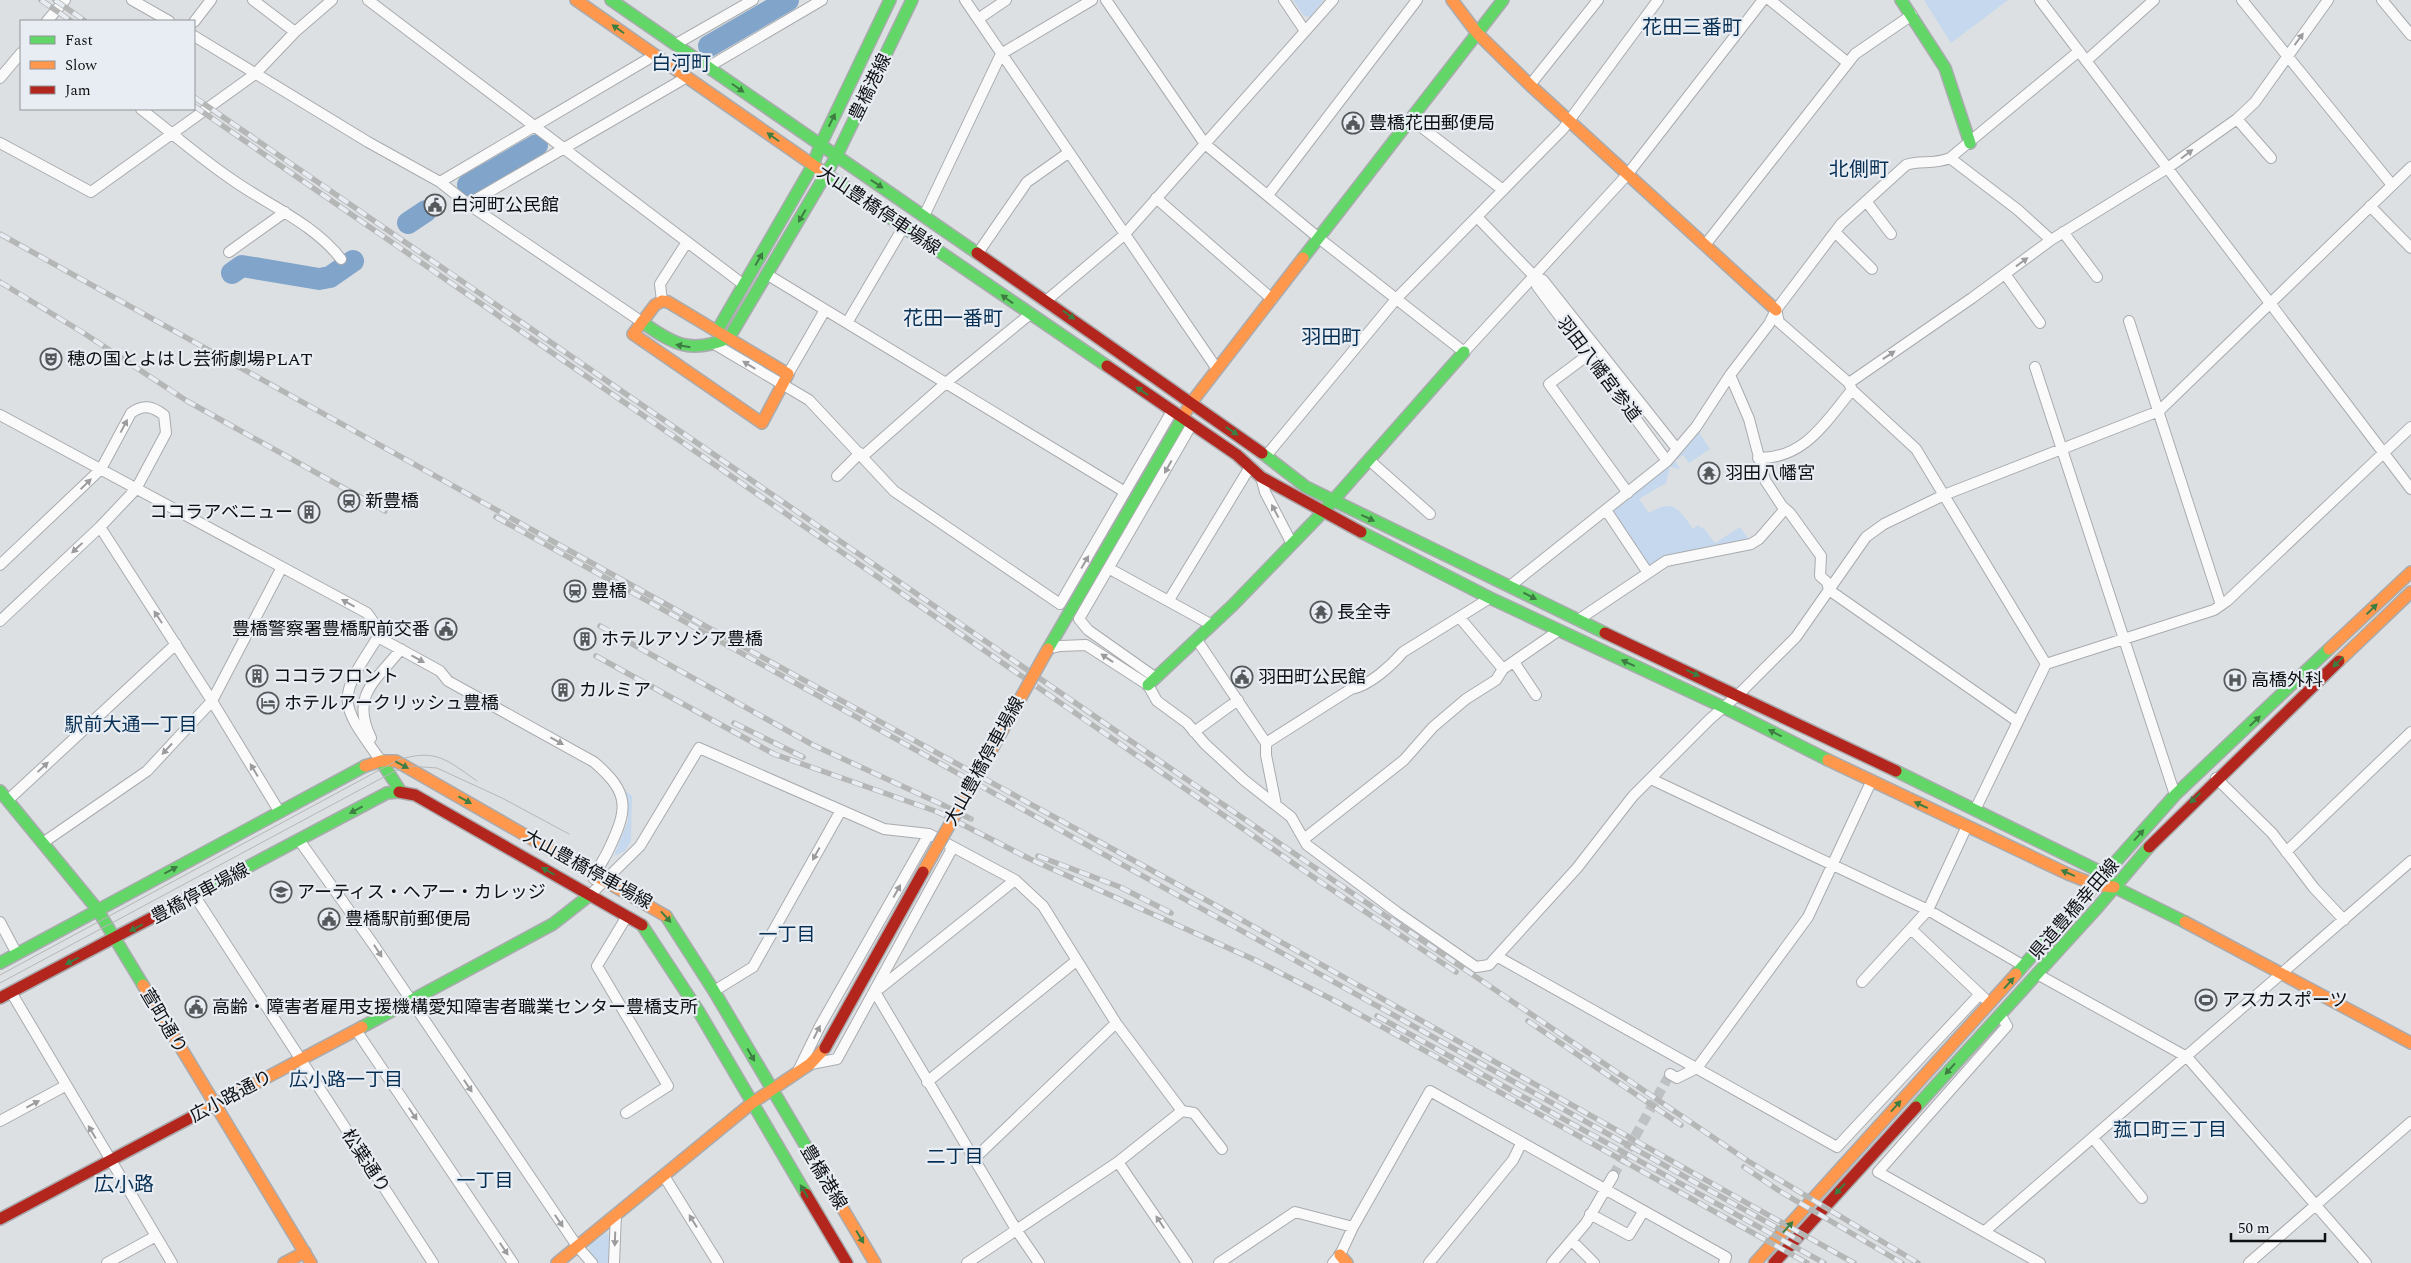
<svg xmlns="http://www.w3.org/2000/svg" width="2411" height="1263" viewBox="0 0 2411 1263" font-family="Spectral,'Noto Sans JP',serif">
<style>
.green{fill:#c5d8ed}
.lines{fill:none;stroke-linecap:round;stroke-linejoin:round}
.river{stroke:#80a4ca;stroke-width:22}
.street-tunnel{stroke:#bec1c4;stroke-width:10;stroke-dasharray:10 5;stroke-linecap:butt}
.street-casing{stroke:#a9abae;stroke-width:12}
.fast-casing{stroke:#a9abae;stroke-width:14}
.slow-casing{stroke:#a9abae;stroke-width:14}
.jam-casing{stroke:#a9abae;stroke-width:14}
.street{stroke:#fafafb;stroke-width:10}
.fast{stroke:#63d668;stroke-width:11}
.slow{stroke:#ff974d;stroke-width:11}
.jam{stroke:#b3261e;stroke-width:11}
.tram{stroke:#b5b6b6;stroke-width:1}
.rail-casing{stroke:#b5b6b6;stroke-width:5.5}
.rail{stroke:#e8edf3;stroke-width:4;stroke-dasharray:11;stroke-linecap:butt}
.slow-bridge-casing{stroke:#a9abae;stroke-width:14;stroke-linecap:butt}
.jam-bridge-casing{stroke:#a9abae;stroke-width:14;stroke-linecap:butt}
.slow-bridge{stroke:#ff974d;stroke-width:11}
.jam-bridge{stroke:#b3261e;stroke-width:11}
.oneway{fill:#3d7d41}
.oneway2{fill:#9c9c9e}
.labels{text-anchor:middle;stroke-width:4.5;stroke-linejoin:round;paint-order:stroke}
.street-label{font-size:18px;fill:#0e1012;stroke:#e8edf3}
.poi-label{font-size:18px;fill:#0e1012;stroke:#e8edf3;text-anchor:start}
.neighbourhood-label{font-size:19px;fill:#072f54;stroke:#e8edf3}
.quarter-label{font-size:20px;fill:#072f54;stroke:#e8edf3}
</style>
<rect width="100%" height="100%" fill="#dde0e3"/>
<path class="green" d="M1293,0H1324L1310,17L1304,16Z
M1924,0H2008L1951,43Z
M1698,431L1710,449L1689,463L1683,455L1675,461L1680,469L1670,467L1666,483L1639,499L1649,513C1673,498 1679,509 1693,529L1698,525L1701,528L1703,527L1715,543L1740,527L1749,540L1651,566L1646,565L1613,515L1615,509Z
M626,791L632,796L631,841L625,851L614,856L628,820Z
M606,1233L612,1238L611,1263H596L589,1253V1246Z"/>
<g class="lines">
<path class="river" d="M709,46L788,0
M468,185L537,145
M408,223L426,211
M232,273L242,266L319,279L330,277L353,261"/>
<path class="street-tunnel" d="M1613,1176L1670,1074"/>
<g class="street-casing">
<path id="street" d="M132,0L169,21
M253,0L295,32
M368,0L744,285
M965,0L1217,369
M1106,0L1205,144L1320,239L1464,352L1627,175L1763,0
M1284,0L1305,31
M1770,0L1848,63
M2040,0L2411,489
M2242,0L2392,185
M2382,0L2411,35
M978,19L1006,0
M47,21L65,0
M194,22L211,0
M194,36L368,142L440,182L468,204L642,322
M676,44L753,0
M2086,61L2154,0
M708,67L822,0
M0,78L21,53
M1530,85L1598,0
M141,109C172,133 201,159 234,181C270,206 314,224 341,259
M1411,119L1503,190
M2237,119L2271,158
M0,143L91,192L255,74L295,32L332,0
M1950,158L2018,210L2051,240
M440,182L655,55
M1268,195L1417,0
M1156,198L1272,299
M1866,201L1891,234
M468,204L687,77
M2370,206L2411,248
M924,216L1001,54L1092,0
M1477,217L1534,276L1543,280L1677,449
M1835,232L1872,269
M2063,232L2097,277
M1705,245L1855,54L1912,15
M229,252L285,212
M978,253L1027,182L1068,153
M2005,274L2040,323
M768,275L1125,492
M1534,276L1537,286L1667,461
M1047,300L1124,235L1333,0
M662,301L660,284L687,242
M1776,310L1779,322L1849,383L1852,390L1916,449L2046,664
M2129,321L2221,605
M847,323L904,226
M716,345L809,400L894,491L1060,604L1172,411
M1588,355L1549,384L1628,493
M2035,367L2175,795
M788,374L825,310
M1730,375L1749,419L1765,480L1782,506L1790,513L1821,556L1820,576L1827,582L1829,590L2017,721
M1849,383L1972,298L2051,240L2166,169L2237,119L2255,102L2328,0
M0,415L367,613L377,627L378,637
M863,456L947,382L1029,315
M1266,456L1397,298L1563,129L1658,0
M1758,458C1805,459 1826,421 1852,390
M1369,460L1430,514
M837,476L860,453
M1261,477L1265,492L1292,544
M1606,510L1648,573
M100,527L212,701L279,811
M0,565L101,469L131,413C143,404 152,406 164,415L166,433L136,489L100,527L0,621
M1110,569L1212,625
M1510,586L1667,461L1696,427L1730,375L1769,324L1776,310L1841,224L1906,165C1919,160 1934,165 1950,158L2079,51
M1169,600L1250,467
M1460,618L1503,669
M1578,620L1666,561L1751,544L1759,539L1785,509
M1197,640L1266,743V755L1276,805
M1048,649L1060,646L1086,645L1148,685L1157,701L1187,723L1205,744L1244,780L1291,817L1307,845L1398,913L1476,967L1489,965L1577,868L1633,796L1710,719L1739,694L1796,637L1866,537L1884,524L1944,495L2159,411L2411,167
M1514,662L1536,695
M1156,678L1088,630L1079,619L1192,424
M1194,732L1238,700
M371,738C350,695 376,681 401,649
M1266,743L1351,689C1369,686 1391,666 1403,652L1490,598
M381,761C337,700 337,700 378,637L440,671L448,681L594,762C631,794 628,809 608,851C603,861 597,869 594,879
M2216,778L2272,833L2314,888L2344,920
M1651,779L1928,910L2024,966
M8,800L176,644
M1975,810L2046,664L2214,610L2227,601L2411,427
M1304,839L1404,760L1433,727L1466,699L1496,680L1503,669L1558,631
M299,840L373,944L577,1246L592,1263
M44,842L147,771L212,701L282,567
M2286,852L2411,732
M194,895L433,1263
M590,895L640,846L699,748L884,829L929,834L1015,880L1043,906L1116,1023L1182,1111L1118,1162L967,1263
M0,922L17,954
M1911,929L1984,998
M1498,957L1837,1147L1980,994
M2037,974L2187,1057L2366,1263
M1862,982L1928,910L1967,826
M880,988L1015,880
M714,991L753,967L840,812
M11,992L172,1263
M875,992L1017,1231L1039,1263
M2000,1014L2007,1026L1878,1172L2040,1263
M356,1030L513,1263
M811,1064L837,1059L953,847
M798,1071L820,1026L929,834
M1670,1074L1677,1078L1697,1068L1808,917L1871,782
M927,1082L1076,961
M1182,1111L1194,1113L1222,1149
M626,1113L668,1086L597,966L627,916
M0,1121L65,1086
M2093,1138L2142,1198
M974,1159L1116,1023
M1118,1162L1187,1263
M664,1176L718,1263
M1590,1214L1629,1235L1643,1212
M1985,1231L2411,861
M1572,1241L1594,1263
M107,1263L156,1236
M614,1263L616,1214
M1219,1263L1295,1212L1353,1227
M1333,1263L1340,1255L1353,1227L1430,1091L1726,1257L1724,1263
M1429,1263L1513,1160L1521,1144
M1552,1263L1586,1223L1613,1176
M2249,1263L2411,1122"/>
</g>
<g class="fast-casing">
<path id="fast" d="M611,0L977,253
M1901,0L1945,68L1970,143
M826,174L1107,366
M1303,258L1503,0
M642,322C674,345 691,354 729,338L836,157L912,0
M717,331L813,165L820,146L890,0
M1262,453L1306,487L1605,633
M1361,532L1490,598L1723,707L1828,760
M1048,649L1183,417
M1148,685L1233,605L1323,512L1464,352
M381,761L401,792
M1896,771L2105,874L2114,887L2185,922
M0,791L97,909L143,985
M157,915L387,793L399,792
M666,916L714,991L843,1209
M642,925L699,1012L806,1194
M0,963L365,766
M2016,974L2175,795L2329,649
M362,1027L553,924L590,895
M1916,1107L2097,908L2149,847"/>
</g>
<g class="slow-casing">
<path id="slow" d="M576,0L826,174
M1452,0L1477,33L1530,85L1776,310
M662,301L668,302L788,374L762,423L633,334L655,305Z
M1183,417L1191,403L1303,258
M2329,649L2411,572
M2339,661L2411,592
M1828,760L2068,874L2096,885L2114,887
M365,766L381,761H396L666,916
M2185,922L2411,1043
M143,985L311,1263
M192,1117L362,1027
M843,1209L875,1263
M1340,1255L1347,1263
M284,1263L305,1252
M557,1263L752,1103L810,1064L825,1048
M1755,1263L2016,974"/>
</g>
<g class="jam-casing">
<path id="jam" d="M977,253L1262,453
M1107,366L1237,455L1261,477L1361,532
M1605,633L1896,771
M399,792L415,795L642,925
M2149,847L2339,661
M0,998L157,915
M806,1194L847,1263
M0,1219L192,1117
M1774,1263L1916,1107"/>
</g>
<use href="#street" class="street"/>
<use href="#fast" class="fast"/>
<use href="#slow" class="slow"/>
<use href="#jam" class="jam"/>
<path class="tram" d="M0,975L398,760C436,748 447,760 477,781
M0,983L395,771L409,766L437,768L502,798L569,834"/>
<g class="rail-casing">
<path id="rail" d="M41,0L71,21
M55,0L85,21
M194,97L1330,878L1748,1161L1918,1263
M194,106L1322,883L1456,972
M0,234L707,627L1206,900L1854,1263
M0,282L82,332L187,401L385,511
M496,517L1799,1240
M600,626L813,745L941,804L971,819
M596,656L774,754L938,812L1030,859L1255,960L1341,1004L1807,1263
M734,723L803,757
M1038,856L1120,887L1171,913
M1377,1016L1824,1263
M1528,1021L1681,1125
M1744,1167L1778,1190L1902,1263"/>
</g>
<use href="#rail" class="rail"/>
<g class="slow-bridge-casing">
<path id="slow-bridge" d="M923,872L1048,649"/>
</g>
<g class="jam-bridge-casing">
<path id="jam-bridge" d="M825,1048L923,872"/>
</g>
<use href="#slow-bridge" class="slow-bridge"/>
<use href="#jam-bridge" class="jam-bridge"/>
</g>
<defs><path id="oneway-solid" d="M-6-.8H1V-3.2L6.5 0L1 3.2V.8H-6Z" transform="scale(1.25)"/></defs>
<g class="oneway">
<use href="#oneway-solid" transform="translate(618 29) rotate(-145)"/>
<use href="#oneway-solid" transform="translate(738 88) rotate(35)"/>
<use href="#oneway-solid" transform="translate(832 120) rotate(-64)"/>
<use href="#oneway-solid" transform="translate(773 137) rotate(-145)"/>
<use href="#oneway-solid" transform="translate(877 184) rotate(34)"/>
<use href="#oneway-solid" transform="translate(802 216) rotate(120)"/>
<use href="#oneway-solid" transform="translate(759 259) rotate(-60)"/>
<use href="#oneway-solid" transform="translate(1007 299) rotate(-144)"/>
<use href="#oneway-solid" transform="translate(1069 315) rotate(36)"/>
<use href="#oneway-solid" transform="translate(683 346) rotate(-170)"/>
<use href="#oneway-solid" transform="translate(1142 391) rotate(-146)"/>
<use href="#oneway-solid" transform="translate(1232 431) rotate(34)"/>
<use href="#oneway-solid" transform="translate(1368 518) rotate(25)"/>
<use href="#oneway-solid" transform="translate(1530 596) rotate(27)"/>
<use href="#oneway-solid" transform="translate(2372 609) rotate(-44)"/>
<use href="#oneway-solid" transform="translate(2338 662) rotate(136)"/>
<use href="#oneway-solid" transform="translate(1628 663) rotate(-155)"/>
<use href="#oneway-solid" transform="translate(1693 673) rotate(25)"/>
<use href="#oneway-solid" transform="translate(2255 721) rotate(-43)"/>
<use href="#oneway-solid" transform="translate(1775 733) rotate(-153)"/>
<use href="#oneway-solid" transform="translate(402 765) rotate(28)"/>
<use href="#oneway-solid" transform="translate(2195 798) rotate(136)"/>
<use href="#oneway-solid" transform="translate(465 800) rotate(29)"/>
<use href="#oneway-solid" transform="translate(1921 805) rotate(-155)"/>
<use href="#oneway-solid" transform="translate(356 810) rotate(152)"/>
<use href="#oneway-solid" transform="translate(2139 835) rotate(-48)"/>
<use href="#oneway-solid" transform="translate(171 870) rotate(-28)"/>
<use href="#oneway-solid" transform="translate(548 871) rotate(-150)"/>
<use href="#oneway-solid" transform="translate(2068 873) rotate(-156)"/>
<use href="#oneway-solid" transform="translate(666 917) rotate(48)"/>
<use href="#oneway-solid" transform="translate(136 928) rotate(152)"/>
<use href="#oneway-solid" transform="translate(72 961) rotate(153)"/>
<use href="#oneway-solid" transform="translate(2009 983) rotate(-48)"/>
<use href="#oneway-solid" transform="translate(751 1055) rotate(60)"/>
<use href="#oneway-solid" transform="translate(1950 1069) rotate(132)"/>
<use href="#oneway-solid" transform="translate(1896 1106) rotate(-48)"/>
<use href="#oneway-solid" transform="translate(1840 1189) rotate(132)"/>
<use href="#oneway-solid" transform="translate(804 1191) rotate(-121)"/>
<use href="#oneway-solid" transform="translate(1788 1227) rotate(-48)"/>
<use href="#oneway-solid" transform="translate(860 1237) rotate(59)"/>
</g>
<g class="oneway2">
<use href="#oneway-solid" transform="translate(2299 39) rotate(-54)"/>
<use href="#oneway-solid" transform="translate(2187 154) rotate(-37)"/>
<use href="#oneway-solid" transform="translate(2022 262) rotate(-36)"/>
<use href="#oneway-solid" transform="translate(1889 355) rotate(-34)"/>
<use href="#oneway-solid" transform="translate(749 365) rotate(-149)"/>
<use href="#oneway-solid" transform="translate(124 426) rotate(-62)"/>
<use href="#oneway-solid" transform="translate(1168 467) rotate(119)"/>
<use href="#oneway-solid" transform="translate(86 484) rotate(-44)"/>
<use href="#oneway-solid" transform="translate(1275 511) rotate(-118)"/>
<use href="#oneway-solid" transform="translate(77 548) rotate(137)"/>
<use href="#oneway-solid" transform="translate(1085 562) rotate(-60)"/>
<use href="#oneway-solid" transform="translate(348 603) rotate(-151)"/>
<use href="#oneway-solid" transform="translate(158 617) rotate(-123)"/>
<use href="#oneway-solid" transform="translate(1107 658) rotate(-146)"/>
<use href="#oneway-solid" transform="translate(418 659) rotate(29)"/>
<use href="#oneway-solid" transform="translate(557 741) rotate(29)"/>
<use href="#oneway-solid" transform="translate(167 749) rotate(133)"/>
<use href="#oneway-solid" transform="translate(43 767) rotate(-43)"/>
<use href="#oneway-solid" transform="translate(254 770) rotate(-121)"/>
<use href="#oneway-solid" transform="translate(816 854) rotate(119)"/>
<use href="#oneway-solid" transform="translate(897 891) rotate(-61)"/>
<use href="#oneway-solid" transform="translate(378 951) rotate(57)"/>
<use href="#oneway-solid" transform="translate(817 1032) rotate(-63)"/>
<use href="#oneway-solid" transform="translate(468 1086) rotate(56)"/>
<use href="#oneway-solid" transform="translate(33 1104) rotate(-28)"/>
<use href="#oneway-solid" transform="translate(413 1114) rotate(56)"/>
<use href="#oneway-solid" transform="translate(92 1132) rotate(-121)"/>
<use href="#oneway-solid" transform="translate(559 1221) rotate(56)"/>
<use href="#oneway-solid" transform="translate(693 1221) rotate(-122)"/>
<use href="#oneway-solid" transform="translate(1160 1222) rotate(-124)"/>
<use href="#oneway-solid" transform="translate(615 1239) rotate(92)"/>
<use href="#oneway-solid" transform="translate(504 1249) rotate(56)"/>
</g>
<defs>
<g id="civic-ring" transform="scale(1.125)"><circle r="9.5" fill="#e8edf3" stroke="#56595b" stroke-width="1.5"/><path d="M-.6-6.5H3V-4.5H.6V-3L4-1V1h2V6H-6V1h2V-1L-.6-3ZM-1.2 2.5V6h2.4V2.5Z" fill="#56595b"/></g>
<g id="theatre-ring" transform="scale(1.125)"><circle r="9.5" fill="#e8edf3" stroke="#56595b" stroke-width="1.5"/><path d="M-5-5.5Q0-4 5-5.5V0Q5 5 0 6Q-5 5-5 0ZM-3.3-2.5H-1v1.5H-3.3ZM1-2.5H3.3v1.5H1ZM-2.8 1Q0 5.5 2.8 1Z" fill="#56595b"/></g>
<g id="temple-ring" transform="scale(1.125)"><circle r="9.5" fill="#e8edf3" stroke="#56595b" stroke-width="1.5"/><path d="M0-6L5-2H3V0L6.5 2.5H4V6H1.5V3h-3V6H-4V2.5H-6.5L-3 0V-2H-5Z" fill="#56595b"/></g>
<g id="station-ring" transform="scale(1.125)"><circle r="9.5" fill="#e8edf3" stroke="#56595b" stroke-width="1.5"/><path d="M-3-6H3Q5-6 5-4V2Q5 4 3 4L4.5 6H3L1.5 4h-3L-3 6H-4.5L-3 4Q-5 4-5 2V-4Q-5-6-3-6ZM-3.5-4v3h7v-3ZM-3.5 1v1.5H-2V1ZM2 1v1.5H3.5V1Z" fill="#56595b"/></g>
<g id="building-ring" transform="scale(1.125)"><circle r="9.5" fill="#e8edf3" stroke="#56595b" stroke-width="1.5"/><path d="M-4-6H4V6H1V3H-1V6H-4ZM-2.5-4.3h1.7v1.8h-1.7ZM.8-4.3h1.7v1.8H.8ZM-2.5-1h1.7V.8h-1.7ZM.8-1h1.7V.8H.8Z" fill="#56595b"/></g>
<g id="hospital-ring" transform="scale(1.125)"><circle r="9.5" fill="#e8edf3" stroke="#56595b" stroke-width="1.5"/><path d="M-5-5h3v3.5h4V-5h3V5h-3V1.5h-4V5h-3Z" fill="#56595b"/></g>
<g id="hotel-ring" transform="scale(1.125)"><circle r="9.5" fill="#e8edf3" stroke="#56595b" stroke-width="1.5"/><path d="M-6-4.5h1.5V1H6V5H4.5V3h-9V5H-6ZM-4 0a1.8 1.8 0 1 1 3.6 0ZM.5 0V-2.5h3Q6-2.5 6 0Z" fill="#56595b"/></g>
<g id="university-ring" transform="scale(1.125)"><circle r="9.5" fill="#e8edf3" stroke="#56595b" stroke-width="1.5"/><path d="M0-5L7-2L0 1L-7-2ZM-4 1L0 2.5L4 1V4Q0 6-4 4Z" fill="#56595b"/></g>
<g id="stadium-ring" transform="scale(1.125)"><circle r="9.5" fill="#e8edf3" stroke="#56595b" stroke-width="1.5"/><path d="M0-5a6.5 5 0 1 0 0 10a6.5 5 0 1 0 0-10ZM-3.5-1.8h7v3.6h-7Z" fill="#56595b"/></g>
</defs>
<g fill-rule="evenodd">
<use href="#civic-ring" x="1353" y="123"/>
<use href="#civic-ring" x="435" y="205"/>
<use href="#theatre-ring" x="51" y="359"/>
<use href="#temple-ring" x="1709" y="473"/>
<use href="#station-ring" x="349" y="501"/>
<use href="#building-ring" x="309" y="512"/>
<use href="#station-ring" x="575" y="591"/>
<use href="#temple-ring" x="1321" y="612"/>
<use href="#civic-ring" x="446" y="629"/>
<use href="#building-ring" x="585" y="639"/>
<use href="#building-ring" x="257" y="676"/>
<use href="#civic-ring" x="1242" y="677"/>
<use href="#hospital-ring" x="2235" y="680"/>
<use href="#building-ring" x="563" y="690"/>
<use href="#hotel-ring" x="268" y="703"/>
<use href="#university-ring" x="281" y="892"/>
<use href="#civic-ring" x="329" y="919"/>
<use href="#stadium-ring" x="2206" y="1000"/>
<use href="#civic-ring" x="196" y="1007"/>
</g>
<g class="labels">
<g class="street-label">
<text transform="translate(870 87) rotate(-64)" y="6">豊橋港線</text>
<text transform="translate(879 210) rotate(34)" y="6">大山豊橋停車場線</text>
<text transform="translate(1599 369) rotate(53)" y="6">羽田八幡宮参道</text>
<text transform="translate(984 761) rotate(-61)" y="6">大山豊橋停車場線</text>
<text transform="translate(588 869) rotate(29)" y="6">大山豊橋停車場線</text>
<text transform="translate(200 893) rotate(-28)" y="6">豊橋停車場線</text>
<text transform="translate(2074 909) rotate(-49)" y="6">県道豊橋幸田線</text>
<text transform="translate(164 1021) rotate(59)" y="6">萱町通り</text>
<text transform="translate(231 1096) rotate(-28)" y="6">広小路通り</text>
<text transform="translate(366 1161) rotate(57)" y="6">松葉通り</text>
<text transform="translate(824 1177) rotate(59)" y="6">豊橋港線</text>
</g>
<g class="poi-label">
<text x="1369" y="129">豊橋花田郵便局</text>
<text x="451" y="211">白河町公民館</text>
<text x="67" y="365">穂の国とよはし芸術劇場PLAT</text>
<text x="1725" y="479">羽田八幡宮</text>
<text x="365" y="507">新豊橋</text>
<text x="293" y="518" text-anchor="end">ココラアベニュー</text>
<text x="591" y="597">豊橋</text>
<text x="1337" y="618">長全寺</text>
<text x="430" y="635" text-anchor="end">豊橋警察署豊橋駅前交番</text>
<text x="601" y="645">ホテルアソシア豊橋</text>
<text x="273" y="682">ココラフロント</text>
<text x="1258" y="683">羽田町公民館</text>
<text x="2251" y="686">高橋外科</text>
<text x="579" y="696">カルミア</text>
<text x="284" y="709">ホテルアークリッシュ豊橋</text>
<text x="297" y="898">アーティス・ヘアー・カレッジ</text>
<text x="345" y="925">豊橋駅前郵便局</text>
<text x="2222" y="1006">アスカスポーツ</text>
<text x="212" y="1013">高齢・障害者雇用支援機構愛知障害者職業センター豊橋支所</text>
</g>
<g class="neighbourhood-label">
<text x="131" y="731">駅前大通一丁目</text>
<text x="787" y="941">一丁目</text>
<text x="346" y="1086">広小路一丁目</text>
<text x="2170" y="1136">菰口町三丁目</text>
<text x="955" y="1163">二丁目</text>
<text x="485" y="1187">一丁目</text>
</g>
<g class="quarter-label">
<text x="1692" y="34">花田三番町</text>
<text x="681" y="70">白河町</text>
<text x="1859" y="176">北側町</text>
<text x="953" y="325">花田一番町</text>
<text x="1331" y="344">羽田町</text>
<text x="124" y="1191">広小路</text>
</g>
</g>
<rect x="20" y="20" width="175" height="90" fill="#e8edf3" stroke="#919599"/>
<rect x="30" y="36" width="25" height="8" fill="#63d668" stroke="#919599"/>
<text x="65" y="45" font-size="15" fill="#0e1012">Fast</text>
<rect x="30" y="61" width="25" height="8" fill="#ff974d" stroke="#919599"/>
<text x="65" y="70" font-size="15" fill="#0e1012">Slow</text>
<rect x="30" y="86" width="25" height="8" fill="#b3261e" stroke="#919599"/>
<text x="65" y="95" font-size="15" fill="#0e1012">Jam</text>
<path d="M2231 1233v8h94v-8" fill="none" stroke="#0e1012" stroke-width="2.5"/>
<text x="2238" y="1233" font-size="15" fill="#0e1012" stroke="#e8edf3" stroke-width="4" paint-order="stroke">50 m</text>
</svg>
